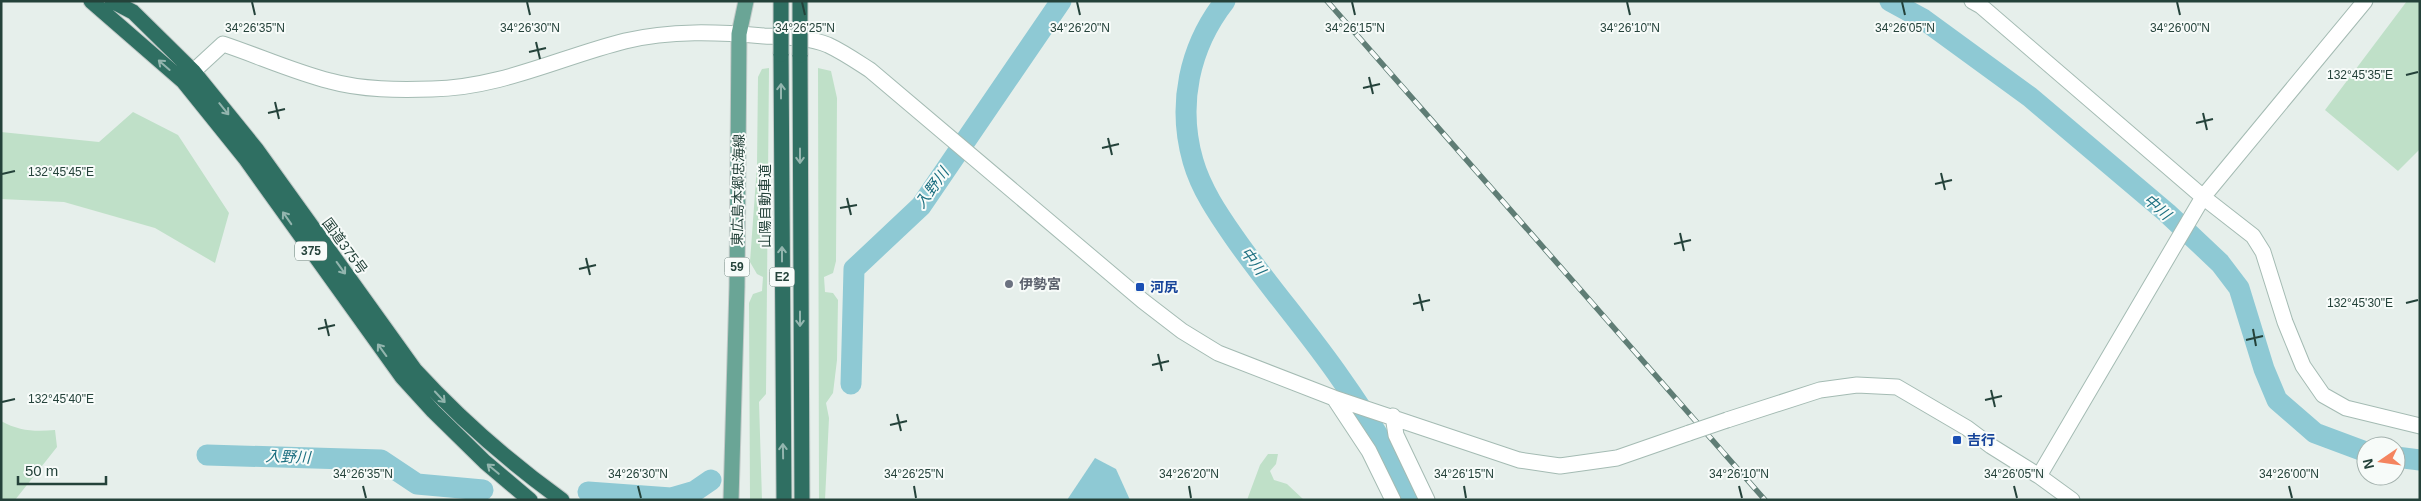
<svg xmlns="http://www.w3.org/2000/svg" width="2421" height="501" viewBox="0 0 2421 501" font-family="Arial,'Noto Sans JP',sans-serif">
<style>
.green{fill:#bfe0c8}
.water{fill:#8ec9d4}
.lines{fill:none;stroke-linecap:round;stroke-linejoin:round}
.river{stroke:#8ec9d4;stroke-width:21}
.secondary-casing{stroke:#a4bbb3;stroke-width:17}
.primary-casing{stroke:#c2cac8;stroke-width:17}
.highway-casing{stroke:#c2cac8;stroke-width:17}
.secondary{stroke:#fff;stroke-width:15}
.primary{stroke:#6aa596;stroke-width:15}
.highway{stroke:#2f6f62;stroke-width:15}
.rail-casing{stroke:#5f7d75;stroke-width:5.5}
.rail{stroke:#f7fbf9;stroke-width:4;stroke-dasharray:11;stroke-linecap:butt}
.secondary-bridge-casing{stroke:#a4bbb3;stroke-width:17;stroke-linecap:butt}
.highway-bridge-casing{stroke:#c2cac8;stroke-width:17;stroke-linecap:butt}
.secondary-bridge{stroke:#fff;stroke-width:15}
.highway-bridge{stroke:#2f6f62;stroke-width:15}
.oneway{stroke:#93b5ae}
.ticks{fill:none;stroke:#24423a;stroke-width:2}
.worship-dot{fill:#6b7280;stroke:#f7fbf9;stroke-width:2}
.transit-dot{fill:#1a4fb4;stroke:#f7fbf9;stroke-width:2}
.labels{text-anchor:middle;stroke-width:4;stroke-linejoin:round;paint-order:stroke}
.shield{fill:#f7fbf9;stroke:#637a73;stroke-width:1}
.shield-label{font-size:12px;font-weight:bold;fill:#24423a}
.street-label{font-size:14px;fill:#24423a;stroke:#f7fbf9}
.worship-label{font-size:14px;font-weight:bold;fill:#5b616d;stroke:#f7fbf9;text-anchor:start}
.transit-label{font-size:14px;font-weight:bold;fill:#164399;stroke:#f7fbf9;text-anchor:start}
.water-label{font-size:15px;font-style:italic;fill:#1c6f80;stroke:#f7fbf9}
.ticks-label{font-size:12px;text-anchor:middle;fill:#24423a;stroke:#f7fbf9;stroke-width:4;stroke-linejoin:round;paint-order:stroke}
</style>
<rect width="100%" height="100%" fill="#e6efeb"/>
<path class="green" d="M2407,1H2420V149L2398,171L2325,110Z
M769,68L766,394L759,402L762,500H750L749,303L753,294L762,291L763,277L757,274L750,262L757,165L758,77L762,69Z
M818,68L831,71L837,98L836,261L833,273L824,277L825,292L833,293L838,300L837,360L833,393L826,403L829,418L825,500H819Z
M133,112L178,135L229,213L215,263L155,228L64,202L1,199V132L99,142Z
M1,421C19,431 35,432 55,430L57,447L15,500H1Z
M1268,454H1278L1276,464L1270,471L1274,480L1287,484L1304,500H1247L1260,465Z"/>
<path class="water" d="M1095,458L1116,469L1130,500H1067Z"/>
<g class="lines">
<path class="river" d="M1225,1C1189,47 1177,105 1193,161C1201,189 1218,214 1234,237C1268,286 1308,331 1341,379C1368,417 1393,458 1413,500
M1890,1L1923,19L2030,97L2167,213L2220,263L2239,288L2264,369L2277,400L2315,433L2366,452
M851,384L854,269L921,206L1061,1
M207,455L381,460L417,484L483,490
M2396,457L2420,460
M588,492L671,498L695,491L711,480"/>
<g class="secondary-casing">
<path id="secondary" d="M1972,1L1981,6L2203,197L2253,236L2263,252L2285,322L2303,366L2323,395L2346,408L2420,426
M185,79L223,44C259,56 294,72 330,81C362,90 399,90 432,89C500,88 561,57 625,41C671,30 718,32 764,36C784,37 809,37 828,45C843,52 856,61 870,70L1143,301L1182,331L1218,353L1334,398L1519,460L1560,466L1617,458L1689,433
M1334,398L1369,451L1393,500
M1393,416L1396,435L1427,500
M1727,420L1820,390L1857,385L1897,387L1967,428L1991,446L2039,476L2072,500
M2039,476L2203,197L2365,1"/>
</g>
<g class="primary-casing">
<path id="primary" d="M731,500L737,286L739,34L746,1"/>
</g>
<g class="highway-casing">
<path id="highway" d="M91,1L183,81L245,158L402,377L433,411L485,462L530,500
M112,1L133,12L193,71L257,150L415,370C459,418 508,461 562,500
M781,54L784,500
M800,55L802,500"/>
</g>
<use href="#secondary" class="secondary"/>
<use href="#primary" class="primary"/>
<use href="#highway" class="highway"/>
<g class="rail-casing">
<path id="rail" d="M1327,1L1765,500"/>
</g>
<use href="#rail" class="rail"/>
<g class="secondary-bridge-casing">
<path id="secondary-bridge" d="M1689,433L1727,420"/>
</g>
<g class="highway-bridge-casing">
<path id="highway-bridge" d="M800,1V55
M781,54V1"/>
</g>
<use href="#secondary-bridge" class="secondary-bridge"/>
<use href="#highway-bridge" class="highway-bridge"/>
</g>
<defs><path id="oneway-shaft" d="M-6 0H5M1.5-3L5.5 0L1.5 3" fill="none" stroke-width="1.6" stroke-linecap="round" stroke-linejoin="round" transform="scale(1.25)"/></defs>
<g class="oneway">
<use href="#oneway-shaft" transform="translate(164 65) rotate(-139)"/>
<use href="#oneway-shaft" transform="translate(781 91) rotate(-90)"/>
<use href="#oneway-shaft" transform="translate(224 109) rotate(51)"/>
<use href="#oneway-shaft" transform="translate(800 156) rotate(90)"/>
<use href="#oneway-shaft" transform="translate(287 218) rotate(-125)"/>
<use href="#oneway-shaft" transform="translate(782 254) rotate(-90)"/>
<use href="#oneway-shaft" transform="translate(341 268) rotate(54)"/>
<use href="#oneway-shaft" transform="translate(800 319) rotate(90)"/>
<use href="#oneway-shaft" transform="translate(382 350) rotate(-126)"/>
<use href="#oneway-shaft" transform="translate(440 397) rotate(47)"/>
<use href="#oneway-shaft" transform="translate(783 451) rotate(-91)"/>
<use href="#oneway-shaft" transform="translate(493 469) rotate(-140)"/>
</g>
<path class="ticks" d="M252,2L255,15M527,2L530,15M802,2L805,15M1077,2L1080,15M1352,2L1355,15M1627,2L1630,15M1902,2L1905,15M2177,2L2180,15M536,42L540,59M529,52L546,48M2406,75L2418,72M1369,77L1373,94M1363,88L1380,84M275,102L279,119M268,113L285,109M2203,113L2207,130M2196,123L2213,119M1108,138L1112,155M1102,148L1119,144M1941,173L1945,190M2,174L15,171M1935,184L1952,180M847,198L851,215M840,208L857,205M1680,233L1684,251M1674,244L1691,240M586,258L590,275M579,269L596,265M1419,294L1423,311M2406,303L2418,300M1413,304L1430,300M325,319L329,336M318,329L335,325M2253,329L2256,346M2246,340L2263,336M1158,354L1162,371M1152,365L1169,361M1991,390L1995,407M1985,400L2002,396M2,402L15,399M897,414L901,431M890,425L907,421M363,486L366,498M638,486L641,498M914,486L916,498M1189,486L1191,498M1464,486L1466,498M1739,486L1742,498M2014,486L2017,498M2289,486L2292,498"/>
<circle class="worship-dot" cx="1009" cy="284" r="5"/>
<g class="transit-dot">
<rect x="1135" y="282" width="10" height="10" rx="2.5"/>
<rect x="1952" y="435" width="10" height="10" rx="2.5"/>
</g>
<g class="labels">
<g class="shield">
<rect x="295" y="241.5" width="32" height="19" rx="4"/>
<rect x="724.5" y="257.5" width="25" height="19" rx="4"/>
<rect x="769.5" y="267.5" width="25" height="19" rx="4"/>
</g>
<g class="shield-label">
<text x="311" y="255">375</text>
<text x="737" y="271">59</text>
<text x="782" y="281">E2</text>
</g>
<g class="street-label">
<text transform="translate(738 190) rotate(-89)" y="5">東広島本郷忠海線</text>
<text transform="translate(765 206) rotate(-90)" y="5">山陽自動車道</text>
<text transform="translate(345 246) rotate(54)" y="5">国道375号</text>
</g>
<g class="worship-label">
<text x="1019" y="289">伊勢宮</text>
</g>
<g class="transit-label">
<text x="1150" y="292">河尻</text>
<text x="1967" y="445">吉行</text>
</g>
<g class="water-label">
<text transform="translate(932 188) rotate(-54)" y="5">入野川</text>
<text transform="translate(2157 207) rotate(41)" y="5">中川</text>
<text transform="translate(1253 261) rotate(53)" y="5">中川</text>
<text transform="translate(288 457) rotate(2)" y="5">入野川</text>
</g>
</g>
<g class="ticks-label">
<text x="255" y="32">34°26'35"N</text>
<text x="530" y="32">34°26'30"N</text>
<text x="805" y="32">34°26'25"N</text>
<text x="1080" y="32">34°26'20"N</text>
<text x="1355" y="32">34°26'15"N</text>
<text x="1630" y="32">34°26'10"N</text>
<text x="1905" y="32">34°26'05"N</text>
<text x="2180" y="32">34°26'00"N</text>
<text x="2360" y="79">132°45'35"E</text>
<text x="61" y="176">132°45'45"E</text>
<text x="2360" y="307">132°45'30"E</text>
<text x="61" y="403">132°45'40"E</text>
<text x="363" y="478">34°26'35"N</text>
<text x="638" y="478">34°26'30"N</text>
<text x="914" y="478">34°26'25"N</text>
<text x="1189" y="478">34°26'20"N</text>
<text x="1464" y="478">34°26'15"N</text>
<text x="1739" y="478">34°26'10"N</text>
<text x="2014" y="478">34°26'05"N</text>
<text x="2289" y="478">34°26'00"N</text>
</g>
<rect width="2421" height="501" fill="none" stroke="#24423a" stroke-width="5"/>
<g transform="translate(2381 461) rotate(257)"><circle r="24" fill="#f7fbf9" stroke="#a3b1ad"/>
<path d="M0-4L9 19L0 12L-9 19Z" fill="#f4845f"/>
<text y="-8" font-size="14" font-weight="bold" text-anchor="middle" fill="#24423a">N</text>
</g>
<path d="M18 476v8h88v-8" fill="none" stroke="#24423a" stroke-width="2.5"/>
<text x="25" y="476" font-size="15" fill="#24423a" stroke="#f7fbf9" stroke-width="4" paint-order="stroke">50 m</text>
</svg>
